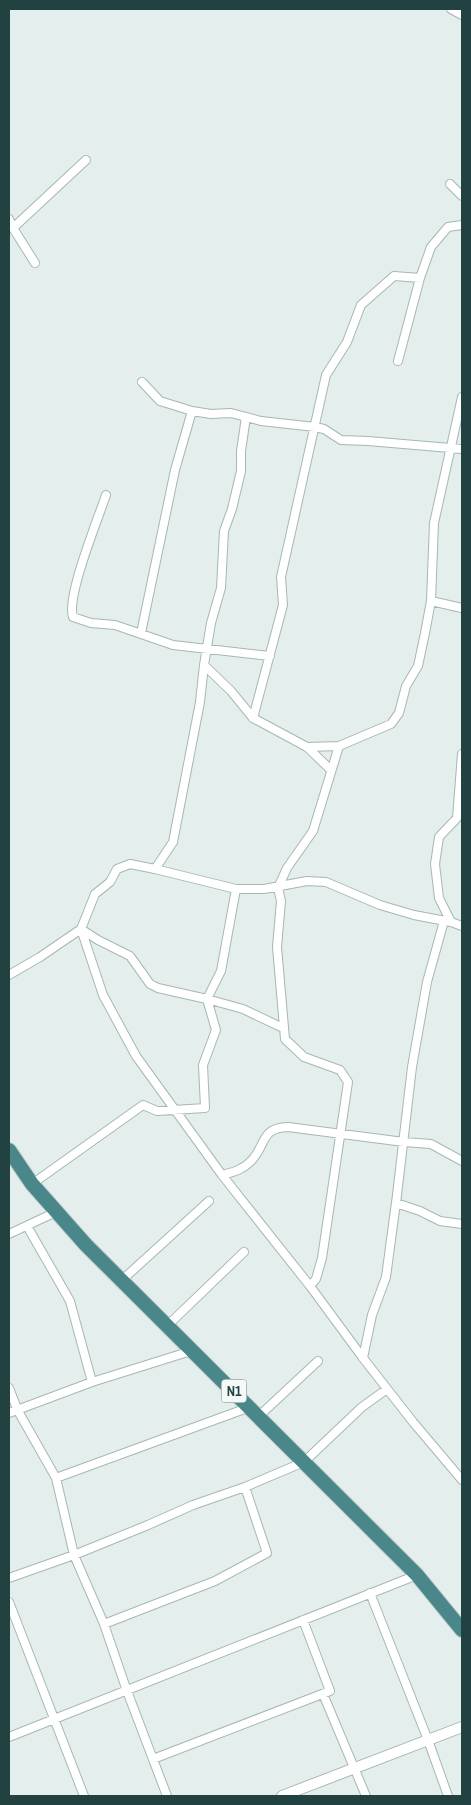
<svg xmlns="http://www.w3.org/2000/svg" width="471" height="1805" viewBox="0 0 471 1805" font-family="'Archivo Narrow',sans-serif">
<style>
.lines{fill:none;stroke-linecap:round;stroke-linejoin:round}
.minor-casing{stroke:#a6b7b5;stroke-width:10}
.tertiary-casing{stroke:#a6b7b5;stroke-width:12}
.trunk-casing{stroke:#c1caca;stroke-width:16}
.minor{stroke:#fff;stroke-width:8}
.tertiary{stroke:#fff;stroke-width:10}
.trunk{stroke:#4a878a;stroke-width:14}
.labels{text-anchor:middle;stroke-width:4.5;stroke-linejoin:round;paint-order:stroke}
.shield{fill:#f5faf9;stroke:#617878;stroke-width:1}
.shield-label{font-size:14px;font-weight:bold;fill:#224141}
</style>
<rect width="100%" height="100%" fill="#e4eeec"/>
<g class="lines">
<g class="minor-casing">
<path id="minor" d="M451,9L462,15
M450,184L462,196
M9,219L13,228L35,263
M13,228L86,160
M398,361L420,278
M142,382L160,401L192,411L211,414L231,413L261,421L315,427L324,429L341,440L368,441L462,449
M106,495C98,519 66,597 73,617L91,623L115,625L173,645L270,656
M431,601L462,608
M141,633L175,470L192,411
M204,665L231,691L253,718L307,747L331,770
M253,718L283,605L281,577L326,375L347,342L361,305L394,276L420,278L431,247L448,227L462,225
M307,747L339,746L391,724L399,713L406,686L418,666L425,633L431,601L434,523L462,397
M155,869L236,889H264L307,881L326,882L380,905L414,915L451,922L462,926
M236,889L221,971L207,999L243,1009L283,1028
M451,922L439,898L435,864L439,837L457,818L462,754
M81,929L103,995L136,1056L222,1175L310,1286L363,1358L413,1422L462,1480
M9,975L40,957L81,929L95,894L110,882L117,869L130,864L155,869L173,842L200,702L204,665L211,623L221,588L224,531L232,509L241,471V451L246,417
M222,1175C233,1172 242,1170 250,1162C267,1146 259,1128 288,1127L404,1142L431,1144L462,1161
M32,1184L143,1105L157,1111L205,1108L203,1065L216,1030L207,999L158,988L150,984L130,956L98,940L81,929
M396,1203L420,1211L440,1221L462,1224
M27,1226L70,1301L92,1382
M9,1234L56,1212
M121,1281L209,1201
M310,1286L316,1279L322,1258L348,1082L340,1070L304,1057L285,1039L277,947L281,901L278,888L287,868L313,831L339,746
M167,1326L244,1252
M363,1358L372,1315L386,1277L397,1195L412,1067L427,982L444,921
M9,1388L18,1411L56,1478L74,1555L104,1624L127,1691L167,1796
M9,1413L92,1382L191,1351
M259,1416L318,1361
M56,1478L250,1407
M9,1578L74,1555L148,1525L193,1505L245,1487L304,1462L362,1407L387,1389
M370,1593L428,1740L448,1796
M9,1602L84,1796
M104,1624L215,1581L267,1553L245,1487
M323,1694L366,1796
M9,1737L417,1575
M153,1759L330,1691L303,1620"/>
</g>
<g class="tertiary-casing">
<path id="tertiary" d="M282,1796L462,1727"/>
</g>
<g class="trunk-casing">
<path id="trunk" d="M9,1150L32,1184L86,1245L417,1575L462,1630"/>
</g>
<use href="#minor" class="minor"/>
<use href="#tertiary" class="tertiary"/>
<use href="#trunk" class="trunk"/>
</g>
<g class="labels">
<rect class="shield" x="221.5" y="1379.5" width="25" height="23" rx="4"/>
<g class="shield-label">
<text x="234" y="1396">N1</text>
</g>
</g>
<rect width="471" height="1805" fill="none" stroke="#224141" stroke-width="20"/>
</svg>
